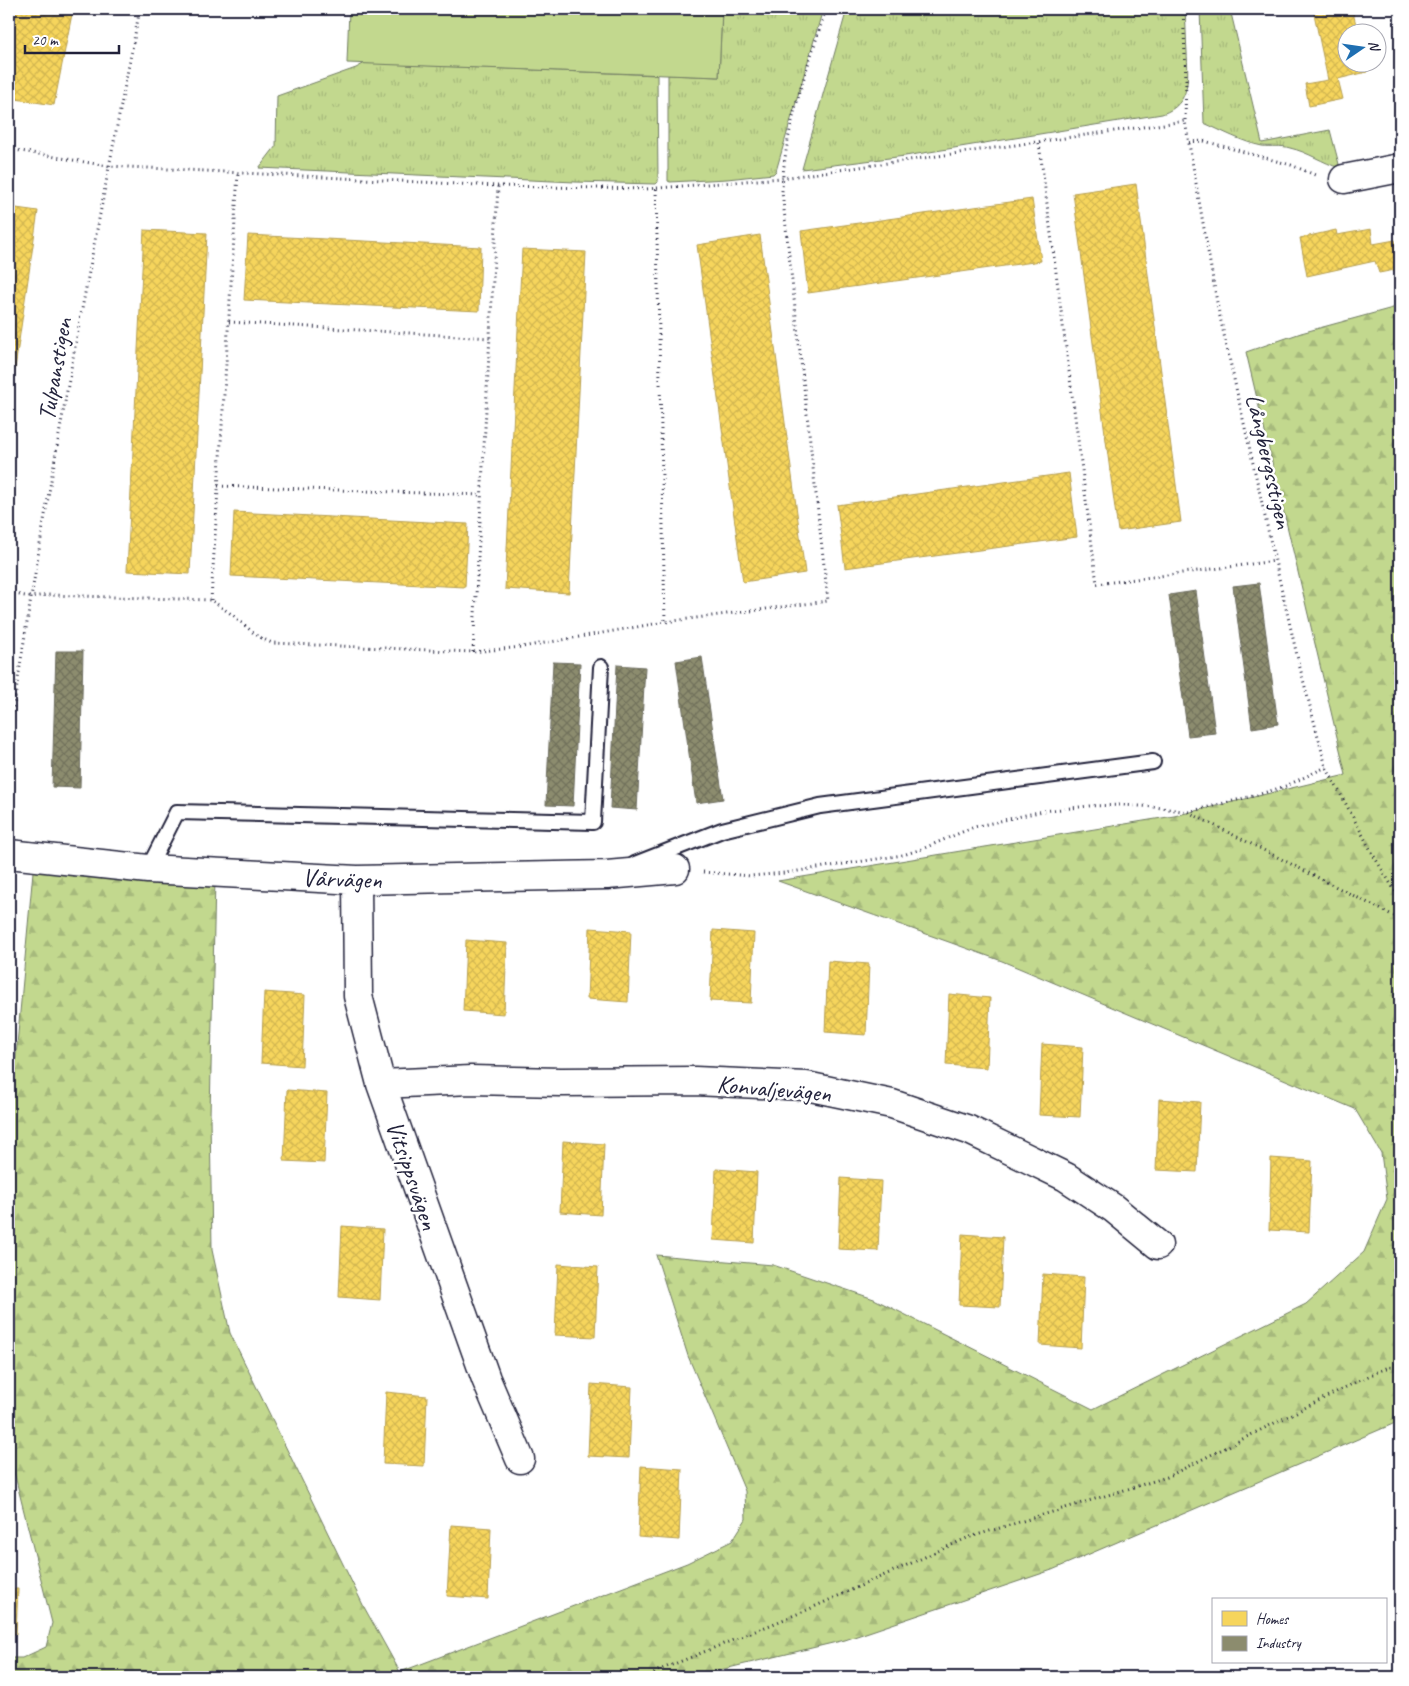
<svg xmlns="http://www.w3.org/2000/svg" width="1409" height="1686" viewBox="0 0 1409 1686" font-family="Caveat,sans-serif">
<style>
.grass{fill:url(#grass-tufts);stroke:#727d64}
.forest{fill:url(#forest-firs);stroke:#727d64}
.pitch{fill:#c2d88e;stroke:#727d64}
.homes{fill:url(#homes-cross-hatch);stroke:#b69f52}
.industry{fill:url(#industry-cross-hatch);stroke:#6c6c5f}
.lines{fill:none;stroke-linecap:round;stroke-linejoin:round}
.lane-casing{stroke:#22223b;stroke-width:18}
.street-casing{stroke:#22223b;stroke-width:31}
.path{stroke:#22223b;stroke-width:3;stroke-dasharray:1 4;stroke-linecap:butt}
.lane{stroke:#fff;stroke-width:14}
.street{stroke:#fff;stroke-width:28}
.labels{text-anchor:middle;stroke-width:5;stroke-linejoin:round;paint-order:stroke}
.street-label{font-size:25px;fill:#22223b;stroke:#fff}
</style>
<defs>
<pattern id="grass-tufts" width="24" height="20" patternUnits="userSpaceOnUse" patternTransform="scale(1.25)"><rect width="24" height="20" fill="#c2d88e"/><path d="M3 7l-1-3M5 7V3M7 7l1-3M15 17l-1-3M17 17v-4M19 17l1-3" fill="none" stroke="#a6b97b"/></pattern>
<pattern id="forest-firs" width="22" height="20" patternUnits="userSpaceOnUse" patternTransform="scale(1.25)"><rect width="22" height="20" fill="#c2d88e"/><path d="M5 1l3.5 6h-7zM16 11l3.5 6h-7z" fill="#a6b97b"/></pattern>
<pattern id="homes-cross-hatch" width="8" height="8" patternUnits="userSpaceOnUse" patternTransform="scale(1.25)"><rect width="8" height="8" fill="#f6d55c"/><path d="M0 0l8 8M0 8l8-8" fill="none" stroke="#d3b751"/></pattern>
<pattern id="industry-cross-hatch" width="8" height="8" patternUnits="userSpaceOnUse" patternTransform="scale(1.25)"><rect width="8" height="8" fill="#8c8c6e"/><path d="M0 0l8 8M0 8l8-8" fill="none" stroke="#72725c"/></pattern>
</defs>
<rect width="100%" height="100%" fill="#fff"/>
<filter id="ink" filterUnits="userSpaceOnUse"><feTurbulence type="fractalNoise" baseFrequency=".02" numOctaves="2"/><feDisplacementMap in="SourceGraphic" scale="10" xChannelSelector="R" yChannelSelector="G"/><feConvolveMatrix kernelMatrix="1 2 1 2 8 2 1 2 1" color-interpolation-filters="sRGB"/></filter>
<g filter="url(#ink)">
<path class="grass" d="M722,9H823L776,171L773,174L727,179L670,182L668,181V75L719,77Z
M847,9H1185C1186,23 1186,37 1187,52C1188,77 1192,104 1162,114L905,156L802,169Z
M1200,9H1230L1262,143L1330,130L1340,168C1323,163 1308,152 1290,148C1281,145 1271,147 1262,146C1242,142 1222,131 1204,123Z
M365,63L657,75L658,182L656,184L575,182L259,168L276,146L277,96L356,68Z"/>
<path class="forest" d="M1400,306V1421L1052,1570L845,1640L691,1677H9V1658H22L46,1647L52,1623L9,1452V1131L34,861L215,878L210,1116L212,1250L230,1333L364,1607L400,1672L687,1563L732,1541L746,1519L745,1491L688,1356L656,1255L773,1265L874,1299L1093,1409L1306,1304L1364,1252L1387,1199L1381,1153L1355,1109L1002,961L778,881L1174,816L1346,775L1246,352L1301,333Z"/>
<path class="pitch" d="M349,9H722L719,77L347,63Z"/>
<path class="homes" d="M9,9H73L54,105L9,98Z
M1313,9H1352L1358,32H1346V62H1364L1367,72L1338,79L1343,99L1309,106L1305,84L1328,80Z
M1136,184L1181,522L1118,531L1073,193Z
M1032,199L1041,261L808,293L801,231Z
M9,207L38,211L9,409Z
M1371,229L1373,244L1395,240L1400,269L1379,273L1375,261L1307,276L1300,238L1336,230L1337,235Z
M144,230L207,233L190,574L127,571Z
M248,235L481,247L479,311L244,300Z
M760,235L805,573L743,582L697,245Z
M522,249L586,252L569,593L505,589Z
M1069,473L1077,537L845,568L837,505Z
M234,512L468,524L465,587L231,576Z
M590,928L631,931L628,1002L587,999Z
M713,930L754,933L751,1003L710,1001Z
M466,940L507,943L504,1014L463,1011Z
M828,961L869,964L866,1035L825,1032Z
M264,992L305,995L302,1066L261,1063Z
M949,994L990,998L987,1068L946,1065Z
M1042,1044L1083,1047L1080,1117L1039,1115Z
M287,1090L327,1093L324,1163L284,1161Z
M1159,1099L1200,1102L1197,1172L1156,1170Z
M563,1141L604,1144L601,1215L560,1212Z
M1271,1158L1312,1161L1309,1232L1269,1230Z
M716,1169L757,1172L754,1243L713,1240Z
M841,1178L881,1181L878,1251L838,1249Z
M342,1226L383,1229L380,1300L339,1297Z
M962,1234L1003,1237L1000,1307L959,1305Z
M558,1264L598,1267L595,1337L555,1335Z
M1043,1274L1084,1277L1081,1348L1040,1345Z
M591,1384L632,1387L629,1458L588,1456Z
M386,1392L427,1396L424,1466L383,1464Z
M641,1466L682,1469L679,1540L638,1537Z
M451,1525L491,1528L488,1599L447,1596Z
M9,1589H18L16,1634H9Z"/>
<path class="industry" d="M1259,583L1278,724L1252,728L1233,586Z
M1196,591L1215,733L1188,736L1169,595Z
M56,651H83L80,788L52,787Z
M702,657L723,799L696,803L676,661Z
M553,662L580,663L573,806L546,805Z
M617,665L645,667L637,810L610,808Z"/>
<g class="lines">
<g class="lane-casing">
<path id="lane" d="M635,864L722,830L820,806L1153,762
M148,869L177,812L593,822L601,667"/>
</g>
<g class="street-casing">
<path id="street" d="M1344,179L1400,168
M9,854L148,869L357,880L607,875L675,869
M357,880L358,996L381,1084L486,1379L520,1459
M381,1084L471,1080L561,1082L695,1081L806,1086L892,1104L969,1130L1066,1177L1113,1208L1158,1245"/>
</g>
<path class="path" d="M1183,9L1186,79L1185,121L1218,308L1275,561L1299,664L1326,767L1375,858L1400,899
M1189,142L1204,141L1291,165L1315,175
M1039,143L1097,584L1275,561
M9,149L108,166L498,186L646,189L782,178L1185,121
M656,189L665,622
M229,322L490,338
M218,486L482,495
M9,593L30,597L48,595L211,600L234,616L257,636L272,643L473,652L522,647L665,622L828,601L782,192C784,129 807,69 826,9
M211,600L238,173
M473,652L498,186
M9,737C46,493 92,251 140,9
M1188,812L1394,916L1400,918
M703,872L751,876L785,873L903,855L922,849L974,827L1043,811L1089,806L1123,805L1155,807L1188,812L1257,795L1286,786L1326,767
M650,1677L657,1671L807,1610L967,1538L1167,1477L1366,1377L1400,1362"/>
<use href="#lane" class="lane"/>
<use href="#street" class="street"/>
</g>
</g>
<g class="labels">
<g class="street-label">
<text transform="translate(54 369) rotate(-80)" y="9">Tulpanstigen</text>
<text transform="translate(1270 461) rotate(77)" y="9">Långbergsstigen</text>
<text transform="translate(342 878) rotate(2)" y="9">Vårvägen</text>
<text transform="translate(774 1088) rotate(5)" y="9">Konvaljevägen</text>
<text transform="translate(413 1175) rotate(71)" y="9">Vitsippsvägen</text>
</g>
</g>
<rect width="1409" height="1686" fill="none" stroke="#fff" stroke-width="30"/>
<rect x="15" y="15" width="1379" height="1656" fill="none" stroke="#22223b" stroke-width="2" filter="url(#ink)"/>
<rect x="1212" y="1598" width="175" height="65" fill="#ffffff" stroke="#a7a7b1"/>
<rect x="1222" y="1611" width="25" height="15" fill="#f6d55c" stroke="#a7a7b1"/>
<text x="1256" y="1624" font-size="15" fill="#22223b">Homes</text>
<rect x="1222" y="1636" width="25" height="15" fill="#8c8c6e" stroke="#a7a7b1"/>
<text x="1256" y="1648" font-size="15" fill="#22223b">Industry</text>
<g transform="translate(1362 48) rotate(77)"><circle r="24" fill="#ffffff" stroke="#a7a7b1"/>
<path d="M0-4L9 19L0 12L-9 19Z" fill="#1f6fb2"/>
<text y="-8" font-size="14" font-weight="bold" text-anchor="middle" fill="#22223b">N</text>
</g>
<path d="M25 45v8h94v-8" fill="none" stroke="#22223b" stroke-width="2.5"/>
<text x="32" y="45" font-size="15" fill="#22223b" stroke="#ffffff" stroke-width="4" paint-order="stroke">20 m</text>
</svg>
